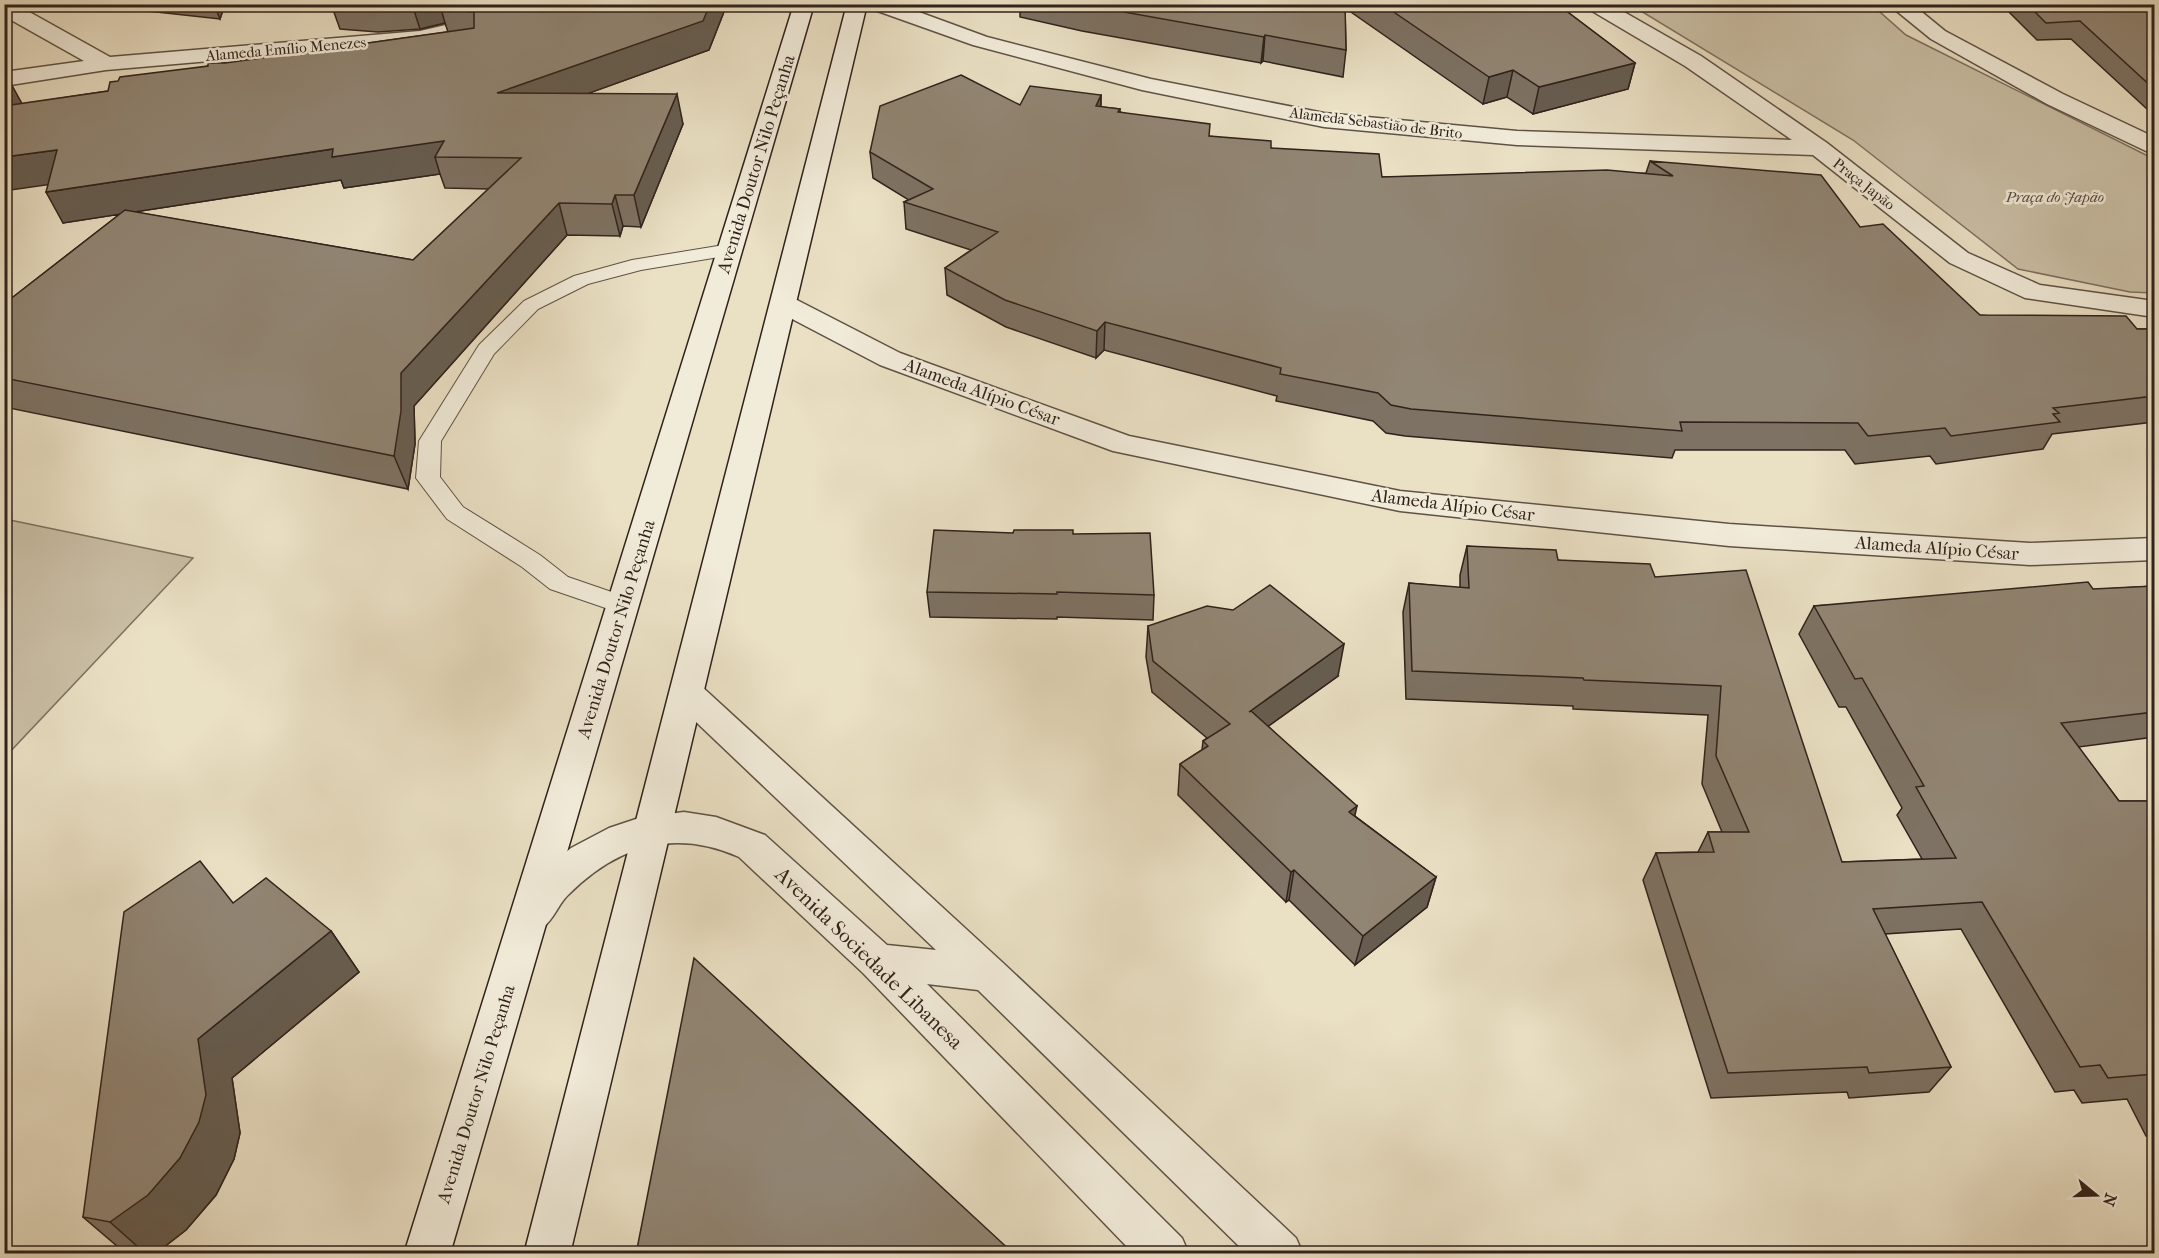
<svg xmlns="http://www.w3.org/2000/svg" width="2159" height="1258" viewBox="0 0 2159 1258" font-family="'IM FELL French Canon',serif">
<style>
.green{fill:#cbc0a7;stroke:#7e7161;stroke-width:1.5}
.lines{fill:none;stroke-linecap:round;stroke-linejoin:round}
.service-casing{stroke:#5f5245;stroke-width:2}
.minor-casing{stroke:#5f5245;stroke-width:3}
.tertiary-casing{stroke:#5f5245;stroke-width:3}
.secondary-casing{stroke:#31221b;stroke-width:3}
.service{fill:#f1ebd9;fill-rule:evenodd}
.minor{fill:#f1ebd9;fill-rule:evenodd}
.tertiary{fill:#f1ebd9;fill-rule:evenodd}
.secondary{fill:#f1ebd9;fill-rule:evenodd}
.wall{fill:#7d7263;stroke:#31221b;stroke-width:1.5;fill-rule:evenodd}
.shaded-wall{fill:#665d50;stroke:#31221b;stroke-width:1.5}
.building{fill:#918573;stroke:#31221b;stroke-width:1.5}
.labels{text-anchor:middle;stroke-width:5;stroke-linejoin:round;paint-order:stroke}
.far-street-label{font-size:15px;fill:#31221b;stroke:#f1ebd9}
.far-park-label{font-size:15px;font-style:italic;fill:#584a3e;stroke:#f1ebd9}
.street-label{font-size:18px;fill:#31221b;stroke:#f1ebd9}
.near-street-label{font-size:21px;fill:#31221b;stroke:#f1ebd9}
</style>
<rect width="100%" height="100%" fill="#eae0c4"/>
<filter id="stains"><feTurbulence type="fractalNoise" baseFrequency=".00333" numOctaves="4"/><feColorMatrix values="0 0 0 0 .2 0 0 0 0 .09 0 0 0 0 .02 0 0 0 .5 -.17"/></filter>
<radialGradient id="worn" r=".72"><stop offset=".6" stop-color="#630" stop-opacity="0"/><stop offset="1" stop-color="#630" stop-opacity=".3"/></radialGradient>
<path class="green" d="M1631,5H1872L1906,35L2154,159V293L2130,292L2018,269L1853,140Z
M5,519L193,558L5,757L4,519Z"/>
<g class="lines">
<g class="service-casing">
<path id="service" d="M730,244L737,246L740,250L737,254L641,270L588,284L538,309L494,354L441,441L440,477L463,507L540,555L568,577L632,599L636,605L632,611L623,614L550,589L522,567L447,519L416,478L419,441L479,345L524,301L574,276L632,260Z"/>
</g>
<g class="minor-casing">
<path id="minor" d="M4,4H15L110,57L420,31L536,4H575L572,8L420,43L106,70L4,86V72L84,61L4,16Z
M866,4H897L987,37L1151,79L1324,113L1517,131L1792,140L1685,66L1587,8L1584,4H1610L1701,56L1827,143L1968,253L2040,285L2154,301V317L2025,298L1950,263L1813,155L1517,145L1324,127L1142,90L973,45L869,8Z
M1888,4H1912L1945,31L2063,94L2154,137V153L2146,151L2047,104L1931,39Z
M784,296L793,298L900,353L1129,436L1400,491L1729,524L2030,543L2154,538V560L2030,565L1729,546L1400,511L1113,451L880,365L775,310L771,304L775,298Z"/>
</g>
<g class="tertiary-casing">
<path id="tertiary" d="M687,680L699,684L1002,962L1296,1238L1303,1254H1247L978,990L927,984L1182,1238L1189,1254H1134L863,973L739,857C674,828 617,846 568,895C559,903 553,921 543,927C534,933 527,930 517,927L512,915L536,877L571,848L609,828L642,817L684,812L716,817L765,835L887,945L936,950L675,702L670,693L675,684Z"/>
</g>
<g class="secondary-casing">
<path id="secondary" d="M794,4H814L450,1254H404Z
M847,4H867L570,1254H524Z"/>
</g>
<use href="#service" class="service"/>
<use href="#minor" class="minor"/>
<use href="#tertiary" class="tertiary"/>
<use href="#secondary" class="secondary"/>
</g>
<path class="wall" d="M120,4H225L220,19L129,9Z
M331,4H727L709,50L589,93L683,124L641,227L623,226L620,236L567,235L414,406L415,444L408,489L4,407V304L120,214L63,223L48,185L10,82L22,104L108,91L208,66L225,63L448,32L445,23L420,29L378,32L340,29ZM440,174L445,188L489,189L413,260L134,212L341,180L344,188Z
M1020,4H1557L1635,63L1628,89L1533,114L1507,97L1483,104L1345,8L1346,50L1343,77L1263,61L1261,63L1082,31L1020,17Z
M2001,4H2154V109H2147L2071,39L2037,40Z
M1101,95V107L1120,109V112L1209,136L1271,148L1382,177L1646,173L1650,161L1860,227L1980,315L2137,329H2154V422L2052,434L2043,449L1936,464L1930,456L1855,464L1845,450H1675L1672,458L1405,436L1386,433L1373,421L1276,401L1277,396L1104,350L1096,358L1006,327L947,295L945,268L971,250L906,229L904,202L909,200L873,178L870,152L1020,105Z
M1013,533L1073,534L1154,595L1153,620L1057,617V619L930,617L927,592Z
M1467,546L1558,560L1655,577L1842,862L1922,859L1897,815L1902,808L1846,707H1839L1799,634L1814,606L2154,586V737L2078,747L2119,801H2154V1136H2146L2127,1099L2082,1103L2074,1090L2055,1092L1961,929L1885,934L1951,1067L1929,1092L1849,1098L1847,1092L1711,1098L1643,880L1656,853L1698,852L1708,832H1722L1702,784L1708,715L1573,709V706L1406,699L1403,612L1409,583L1460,588V575Z
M1148,626L1338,676L1268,726L1355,816L1436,877L1427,907L1355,965L1289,900L1286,902L1178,795L1180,764L1202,750L1203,741L1207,738L1152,692L1146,657Z
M233,903L331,931L359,972L232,1078L240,1133L234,1159L216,1195L186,1230L155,1254H133L124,1252L83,1217Z"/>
<path class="shaded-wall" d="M214,4H225L220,19Z
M412,4H524L474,12L441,9L445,23L420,29Z
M710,4H727L709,50L506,123L497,93Z
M1265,35L1263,61L1261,63L1264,37Z
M1635,63L1628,89L1533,114L1539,87Z
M1513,70L1507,97L1483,104L1489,77Z
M10,82L27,113L4,111V100Z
M677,94L683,124L641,227L634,195Z
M1101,95L1100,120L1096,106Z
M444,141L435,157L440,174L344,188L341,180L63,223L46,192L333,149Z
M57,150L74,181L4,191V157Z
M615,195L623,226L620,236L612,204Z
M559,203L567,235L414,406L415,444L408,489L394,456L401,373Z
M1105,322L1104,350L1096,358L1097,331Z
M1344,644L1338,676L1245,743L1249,712Z
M1357,806L1350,837L1349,812Z
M1294,870L1289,900L1286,902L1291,872Z
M1436,877L1427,907L1355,965L1363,936Z
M331,931L359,972L232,1078L240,1133L234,1159L216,1195L186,1230L155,1254H146L110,1222L198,1039Z"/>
<path class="building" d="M461,4H710L703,21L497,93L677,94L634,195H615L612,204L559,203L401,373V411L394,456L4,378V304L125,210L413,260L521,158L435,157L444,141L332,157L333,149L46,192L57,150L4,157V106L108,91L110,82L118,81L120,77L208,66V63H225L474,28V12L441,9Z
M1079,4H1345L1346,50L1265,35L1264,37Z
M1382,4H1557L1635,63L1539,87L1513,70L1489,77Z
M2027,4H2154V89L2080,21L2046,23Z
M961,75L1020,105L1030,86L1101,95L1096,106L1120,109L1118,112L1210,124L1209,136L1271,141V148L1379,154L1382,177L1607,170L1673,176L1650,161L1821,175L1860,227L1883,224L1980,315L2126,316L2137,329H2154V396L2053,408L2059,413L2053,414L2060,422L1951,436L1945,428L1868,436L1858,423L1680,422L1682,431L1411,409L1391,405L1378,393L1280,374L1281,368L1105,322L1097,331L1005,300L945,268L998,232L904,202L933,189L870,152L880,106Z
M10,82L4,100V83Z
M934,530L1013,533L1014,530H1073V534L1150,533L1154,595L1057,592V594L927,592Z
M1467,546L1556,550L1558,560L1650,564L1655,577L1746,570L1842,862L1956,858L1916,787L1924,786L1862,678L1855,679L1814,606L2088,582L2093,589L2154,586V712L2061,723L2119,801H2154V1075V1074L2108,1078L2100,1065L2080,1067L1982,902L1873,909L1951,1067L1869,1073L1867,1067L1728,1073L1656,853L1714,852L1708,832H1749L1716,756L1721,686L1584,680L1583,678L1412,671L1409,583L1469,588Z
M1270,585L1344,644L1249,712L1251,711L1357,806L1349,812L1436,877L1363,936L1294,870L1291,872L1180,764L1208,746L1203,741L1230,724L1153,661L1148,626L1207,606L1233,610Z
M200,861L233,903L266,878L331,931L198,1039L206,1095L199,1122L180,1158L148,1195L110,1222L83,1217L124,912Z
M694,958L1014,1254H636Z"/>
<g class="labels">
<g class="far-street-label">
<text transform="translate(286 49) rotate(-5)" y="5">Alameda Emílio Menezes</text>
<text transform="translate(1376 123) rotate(7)" y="5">Alameda Sebastião de Brito</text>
<text transform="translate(1864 184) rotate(38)" y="5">Praça Japão</text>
</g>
<g class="far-park-label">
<text x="2055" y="202">Praça do Japão</text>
</g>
<g class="street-label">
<text transform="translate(756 164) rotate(-73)" y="6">Avenida Doutor Nilo Peçanha</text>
<text transform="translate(982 392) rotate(20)" y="6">Alameda Alípio César</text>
<text transform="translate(1453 505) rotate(7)" y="6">Alameda Alípio César</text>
<text transform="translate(1937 548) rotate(4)" y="6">Alameda Alípio César</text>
<text transform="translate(616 629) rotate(-73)" y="6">Avenida Doutor Nilo Peçanha</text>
<text transform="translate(476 1094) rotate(-73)" y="6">Avenida Doutor Nilo Peçanha</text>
</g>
<g class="near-street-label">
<text transform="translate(869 958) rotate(44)" y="7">Avenida Sociedade Libanesa</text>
</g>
</g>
<rect width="2159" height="1258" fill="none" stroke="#eae0c4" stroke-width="24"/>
<rect x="6" y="6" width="2147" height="1246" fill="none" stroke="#31221b" stroke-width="3"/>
<rect x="12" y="12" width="2135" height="1234" fill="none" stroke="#31221b" stroke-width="1.5"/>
<g transform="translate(2096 1195) rotate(109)" stroke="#f1ebd9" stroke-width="4.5" paint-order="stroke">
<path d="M0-4.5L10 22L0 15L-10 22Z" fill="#31221b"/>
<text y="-9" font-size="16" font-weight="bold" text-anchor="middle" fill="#31221b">N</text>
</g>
<rect width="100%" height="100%" filter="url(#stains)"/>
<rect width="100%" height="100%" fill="url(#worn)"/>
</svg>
